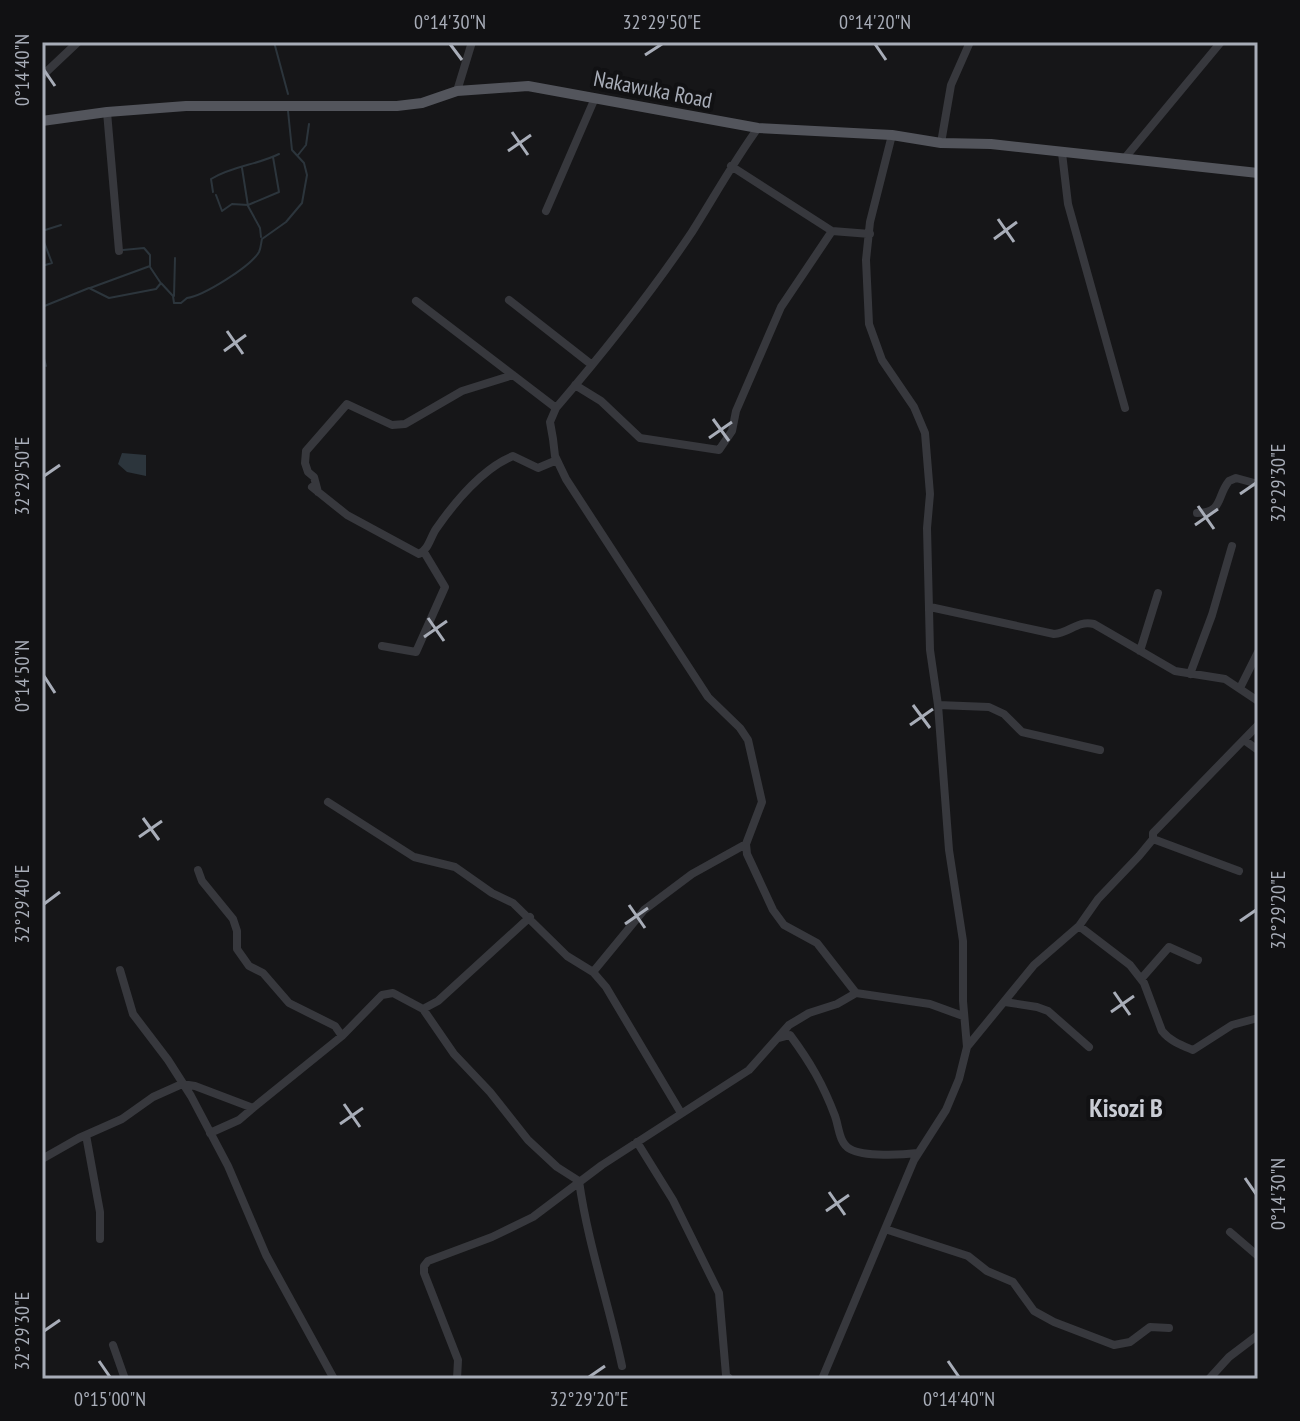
<svg xmlns="http://www.w3.org/2000/svg" width="1300" height="1421" viewBox="0 0 1300 1421" font-family="'PT Sans Narrow',sans-serif">
<style>
.water{fill:#2c353c}
.lines{fill:none;stroke-linecap:round;stroke-linejoin:round}
.stream{stroke:#2c353c;stroke-width:2}
.minor{stroke:#37383d;stroke-width:8}
.major{stroke:#53555c;stroke-width:10}
.ticks{fill:none;stroke:#a8adb8;stroke-width:3}
.labels{text-anchor:middle;stroke-width:8;stroke-linejoin:round;paint-order:stroke}
.street-label{font-size:22px;fill:#a8adb8;stroke:#111113}
.quarter-label{font-size:26px;font-weight:bold;fill:#c9ccd4;stroke:#111113}
.neatline{fill:none;stroke:#a8adb8;stroke-width:3}
.ticks-label{font-size:20px;text-anchor:middle;fill:#a8adb8}
</style>
<rect width="100%" height="100%" fill="#161618"/>
<path class="water" d="M122,453L146,455V476L127,472L118,464Z"/>
<g class="lines">
<path class="stream" d="M274,42L288,94
M298,155L306,145L309,124
M242,168L248,206L260,228L261,237
M213,192L211,179C232,166 257,165 279,154
M216,195L222,211L232,204L248,205L279,192L273,157
M42,231L61,225
M42,243L44,242L52,263L42,266
M150,267L160,282
M90,288L150,266V255L144,248L123,250
M174,296L175,258
M42,307L89,288L109,298L156,289L161,283L173,296L174,303H181L187,298C203,296 250,267 259,252C261,248 261,243 262,239L286,222L302,203L307,175L304,163L292,150L288,111
M42,351L46,366"/>
<path class="minor" d="M42,76L78,42
M457,91L472,42
M107,112L119,251
M758,128C734,161 714,197 692,232C651,293 604,352 556,408L550,422L553,439L555,456L566,479L708,697L740,728L748,740L762,802L746,844L747,854L773,910L784,925L817,943L856,993
M941,143L951,85L970,42
M1062,153L1068,204L1125,408
M1124,159L1221,42
M731,166L832,231L870,234
M546,211L595,98
M509,300L592,365
M416,301L556,408
M575,385L601,401L640,438L719,450L732,431L736,411L781,307L832,231
M312,487L347,515L419,554C429,549 430,538 436,529C454,503 483,468 513,456L538,468L557,460
M318,492L314,477L308,472L305,463L306,451L347,404L392,425L405,424L462,391L513,375
M1197,513C1224,512 1216,497 1229,481L1236,478L1258,484
M930,607L1054,634C1070,633 1077,620 1094,624L1175,671L1225,679L1258,701
M382,646L416,652L445,587L424,552
M1140,651L1158,593
M1190,674L1212,615L1232,546
M1240,688L1258,652
M938,705L989,707L1004,714L1022,732L1100,750
M1244,740L1258,750
M328,802L414,857L455,867L492,893L513,903L567,956L593,972L606,987L681,1113
M1153,839L1239,871
M198,870L202,881L233,919L237,931V949L249,966L263,973L289,1003L335,1026L342,1036
M1079,926L1130,965L1144,983L1162,1031C1170,1041 1181,1045 1193,1050L1232,1025L1258,1018
M120,970L133,1014L168,1060L191,1096L228,1166L266,1255L334,1379
M593,972L644,910L692,874L746,844
M1141,979L1169,947L1198,960
M1005,1002L1037,1007L1048,1011L1089,1047
M423,1009L454,1054L490,1092L528,1140L557,1167L579,1181C588,1245 609,1304 622,1366
M779,1038L790,1035C810,1062 823,1084 835,1116C839,1127 839,1143 850,1149C864,1157 902,1155 918,1153
M967,1047L1034,965L1079,926L1098,899L1139,856L1153,839V833L1258,725
M210,1133L239,1120L253,1108
M86,1135L100,1212V1239
M637,1142L673,1200L719,1293L726,1375L730,1379
M42,1159L79,1138L122,1119L153,1097L182,1084L195,1086L253,1108L342,1036L382,995L393,993L423,1009L438,1001L530,917
M885,1229L968,1256L987,1271L1013,1282L1034,1311L1054,1322L1114,1345L1130,1342L1150,1327L1169,1328
M1230,1232L1258,1256
M113,1345L125,1379
M457,1379L458,1360L424,1273V1266L428,1261L492,1237L533,1217L602,1165L749,1070L789,1025L809,1013L837,1004L856,993L930,1004L963,1016
M822,1379L914,1160L946,1110L959,1079L967,1047L963,1001V941L949,850L938,705L930,650L927,528L930,494L925,433L914,407L882,360L869,324L866,260L870,222L892,135
M1209,1379L1229,1357L1258,1335"/>
<path class="major" d="M42,121L107,112L186,106H397L422,103L457,91L528,86L758,128L892,135L941,143L991,144L1258,173"/>
</g>
<path class="ticks" d="M450,44L462,60M875,44L886,60M645,55L662,44M44,70L55,86M512,132L528,155M508,151L531,135M998,219L1014,242M994,239L1017,222M227,331L243,354M224,351L246,335M713,419L729,441M709,438L732,422M44,476L60,465M1240,494L1256,483M1198,506L1214,529M1195,525L1218,509M428,618L444,641M424,637L447,621M44,676L55,693M913,705L930,728M910,725L933,709M143,818L159,840M139,837L162,821M44,904L60,892M629,905L645,928M1240,921L1256,910M625,924L648,908M1114,992L1130,1015M1111,1012L1134,996M344,1104L360,1127M340,1124L363,1108M1245,1178L1256,1194M829,1192L845,1215M826,1211L849,1195M44,1331L60,1320M99,1361L110,1377M948,1361L959,1377M589,1377L605,1366"/>
<g class="labels">
<g class="street-label">
<text transform="translate(653 89) rotate(11)" y="8">Nakawuka Road</text>
</g>
<g class="quarter-label">
<text x="1126" y="1117">Kisozi B</text>
</g>
</g>
<rect width="1300" height="1421" fill="none" stroke="#111113" stroke-width="88"/>
<rect x="44" y="44" width="1212" height="1333" class="neatline"/>
<g class="ticks-label">
<text x="450" y="29">0°14'30"N</text>
<text x="662" y="29">32°29'50"E</text>
<text x="875" y="29">0°14'20"N</text>
<text transform="translate(22 70) rotate(-90)" y="7">0°14'40"N</text>
<text transform="translate(22 476) rotate(-90)" y="7">32°29'50"E</text>
<text transform="translate(1278 483) rotate(-90)" y="7">32°29'30"E</text>
<text transform="translate(22 676) rotate(-90)" y="7">0°14'50"N</text>
<text transform="translate(22 904) rotate(-90)" y="7">32°29'40"E</text>
<text transform="translate(1278 910) rotate(-90)" y="7">32°29'20"E</text>
<text transform="translate(1278 1194) rotate(-90)" y="7">0°14'30"N</text>
<text transform="translate(22 1331) rotate(-90)" y="7">32°29'30"E</text>
<text x="110" y="1406">0°15'00"N</text>
<text x="589" y="1406">32°29'20"E</text>
<text x="959" y="1406">0°14'40"N</text>
</g>
</svg>
